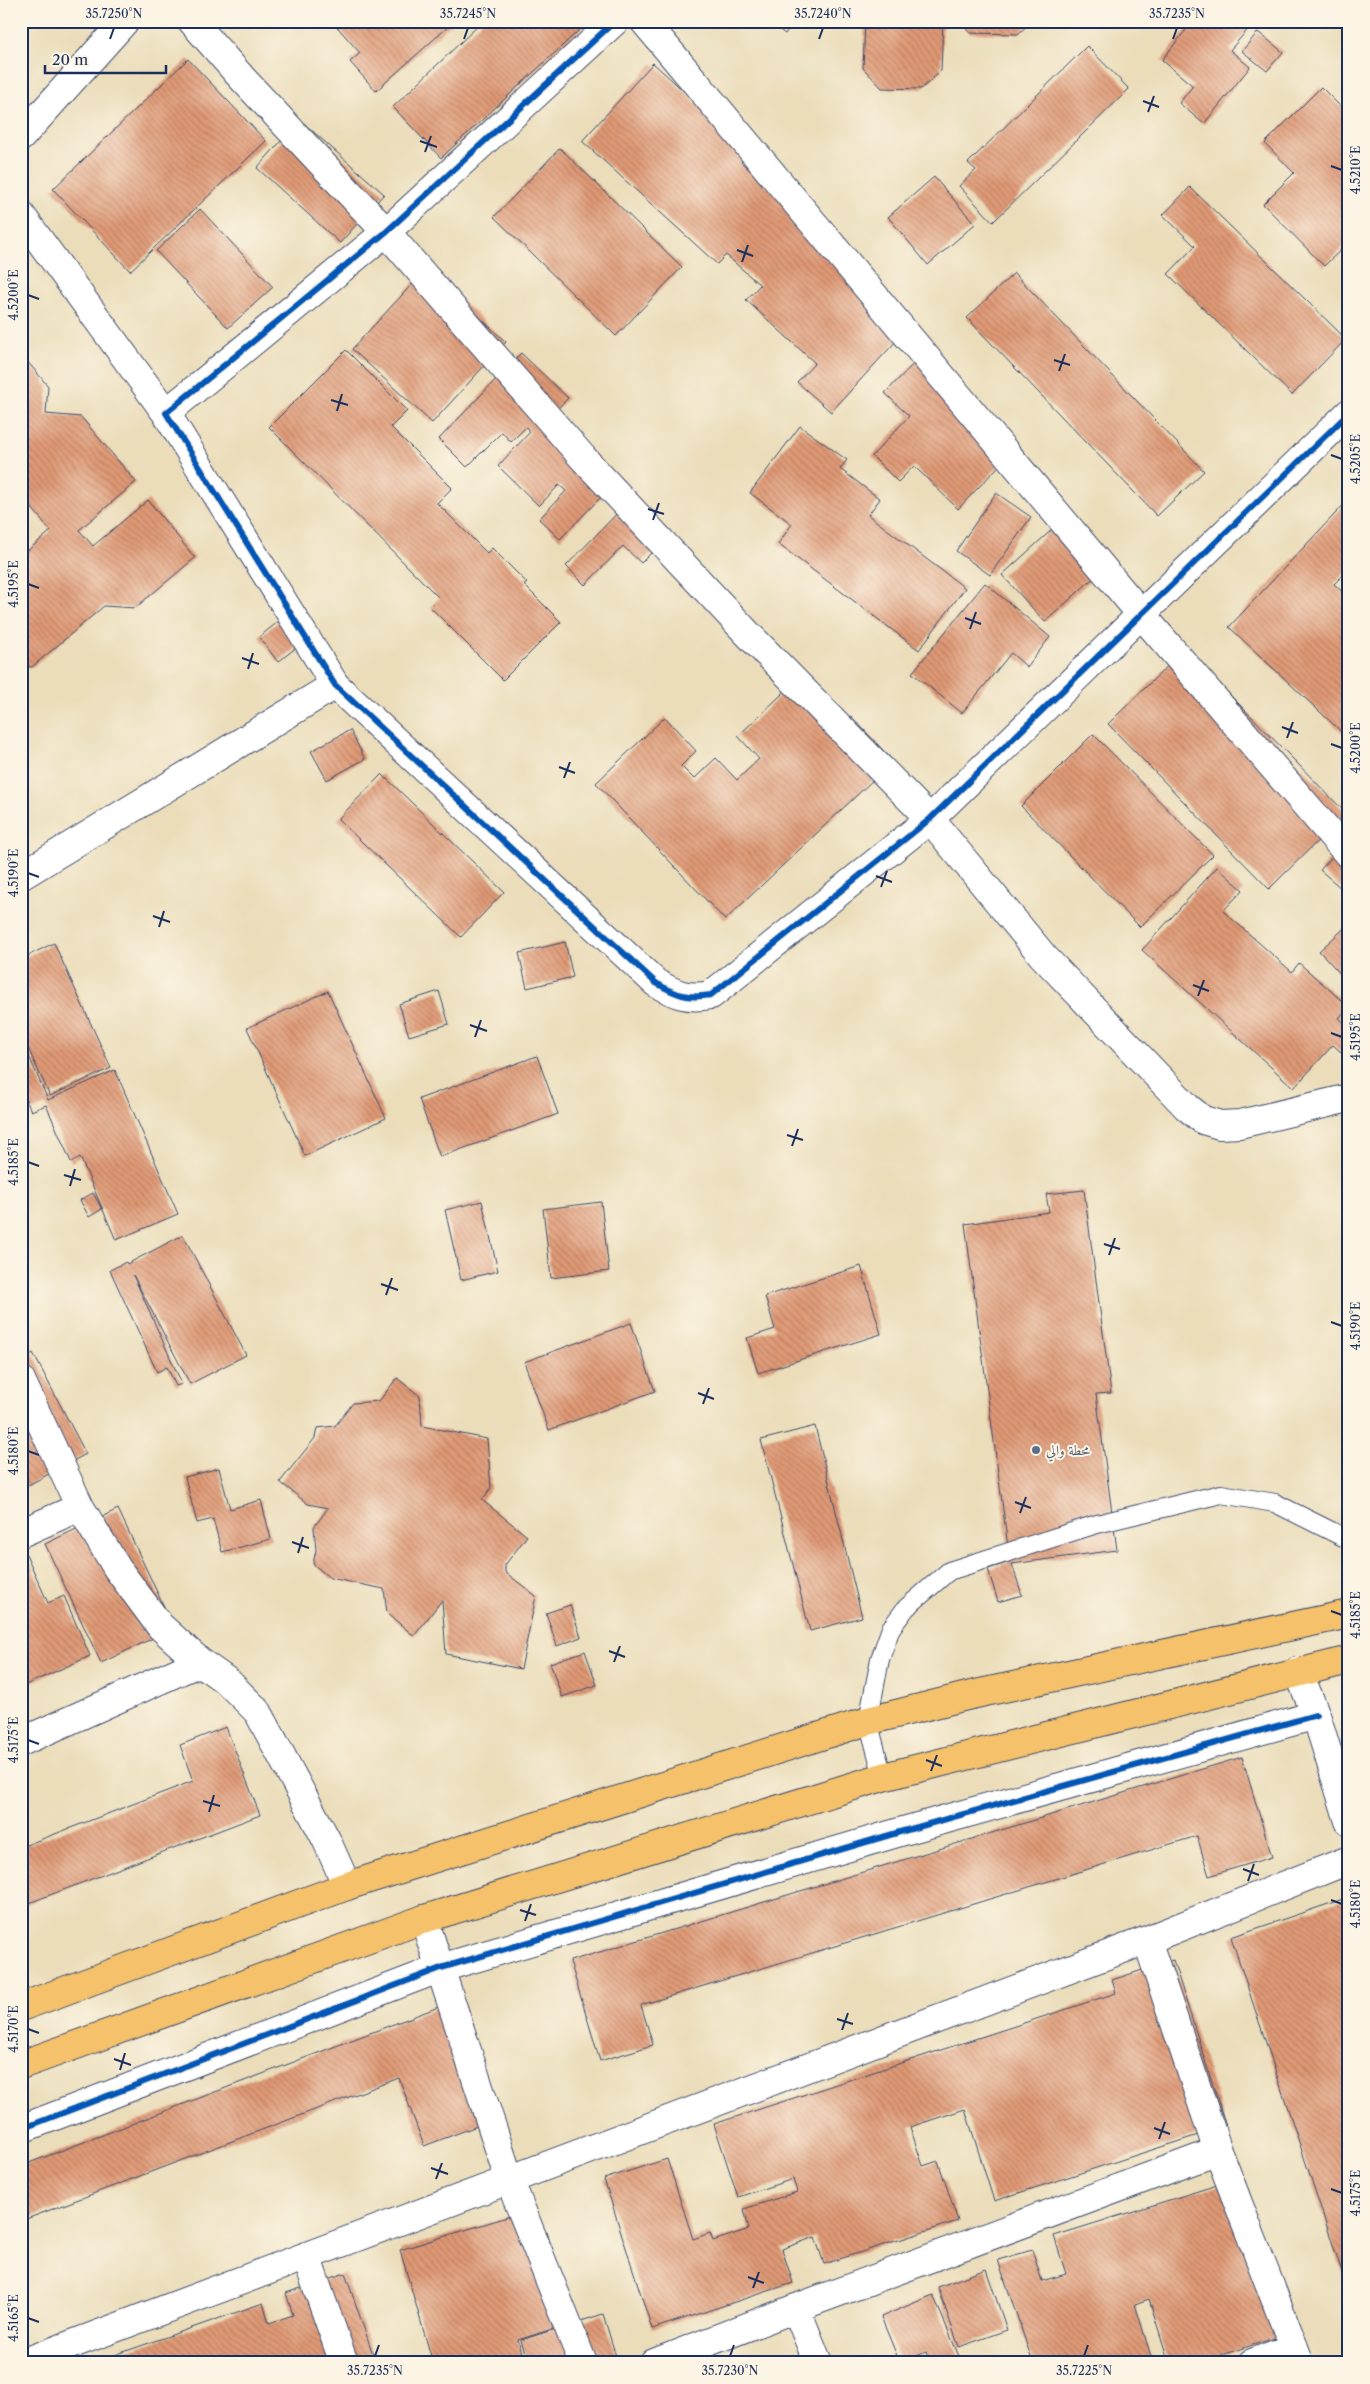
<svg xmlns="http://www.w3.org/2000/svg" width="1370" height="2384" viewBox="0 0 1370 2384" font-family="'Libre Caslon Text',Amiri,serif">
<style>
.building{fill:url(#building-back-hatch)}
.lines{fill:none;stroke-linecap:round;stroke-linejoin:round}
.lane-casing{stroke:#3a496c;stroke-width:20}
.street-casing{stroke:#3a496c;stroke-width:30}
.primary-casing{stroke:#3a496c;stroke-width:30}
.lane{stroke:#fff;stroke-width:18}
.street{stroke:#fff;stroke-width:28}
.primary{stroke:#f5c16b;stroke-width:28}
.cycleway-casing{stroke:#fcf5e5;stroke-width:9}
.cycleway{stroke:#0057b8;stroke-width:6}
.ticks{fill:none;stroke:#1b2f5e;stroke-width:2}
.service-dot{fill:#5c6f8a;stroke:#fcf5e5;stroke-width:2}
.labels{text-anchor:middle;stroke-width:4;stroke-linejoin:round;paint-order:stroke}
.service-label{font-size:14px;fill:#4e5e75;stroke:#fcf5e5;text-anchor:start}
.neatline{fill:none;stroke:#1b2f5e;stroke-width:2}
.ticks-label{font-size:12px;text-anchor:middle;fill:#1b2f5e}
</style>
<defs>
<pattern id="building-back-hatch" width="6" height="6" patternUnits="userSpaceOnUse" patternTransform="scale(1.25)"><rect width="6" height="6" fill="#e09975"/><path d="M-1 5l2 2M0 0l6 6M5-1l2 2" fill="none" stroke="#b57d63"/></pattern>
</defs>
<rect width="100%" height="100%" fill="#fcf5e5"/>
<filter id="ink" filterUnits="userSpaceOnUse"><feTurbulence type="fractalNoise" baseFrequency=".02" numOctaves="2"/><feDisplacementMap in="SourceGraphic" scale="10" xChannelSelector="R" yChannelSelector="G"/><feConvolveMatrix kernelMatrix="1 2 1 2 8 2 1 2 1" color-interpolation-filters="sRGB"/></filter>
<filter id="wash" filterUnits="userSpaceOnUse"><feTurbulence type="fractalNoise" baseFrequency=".0096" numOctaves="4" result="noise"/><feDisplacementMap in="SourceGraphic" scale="20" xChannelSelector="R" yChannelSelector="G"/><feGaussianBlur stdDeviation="1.12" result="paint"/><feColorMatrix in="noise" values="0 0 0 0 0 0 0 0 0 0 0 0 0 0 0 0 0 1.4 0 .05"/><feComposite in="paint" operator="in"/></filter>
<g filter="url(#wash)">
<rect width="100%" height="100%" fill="#ebddba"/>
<g id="blocks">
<path class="building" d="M332,21H449L451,24L376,91L350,62L360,53Z
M483,21H589L441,158L393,107Z
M768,21H795L785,34Z
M865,21H943L941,71L921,89L882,88L863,68Z
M959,21H1032L1018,34L970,33Z
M1193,21H1243L1250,27L1230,50L1250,67L1204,124L1179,103L1193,86L1162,60Z
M1258,32L1283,52L1267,71L1242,51Z
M1087,46L1129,89L993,222L959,186L976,170L968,163Z
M188,59L266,141L130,271L53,189Z
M653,63L751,152L741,162L866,276L909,327L831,412L797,382L815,363L746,300L760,285L726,255L717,264L582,141Z
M1321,87L1349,115V242L1324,266L1263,204L1294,173L1265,143Z
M300,120L384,194L340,243L257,168Z
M560,148L682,267L616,336L494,217Z
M934,177L975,224L928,265L888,217Z
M1190,187L1346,339L1292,395L1168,274L1195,246L1163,215Z
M200,209L273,287L228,328L156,251Z
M427,268L506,342L432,423L352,349Z
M1014,273L1204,471L1157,516L967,318Z
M346,350L407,411L391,427L452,488L437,503L487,553L492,548L527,583L524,585L561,622L503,680L430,607L439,598L269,427Z
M521,353L568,398L541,426L604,494L560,539L539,519L566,491L559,485L539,506L498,466L530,432L526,427L511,442L502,432L467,467L439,439Z
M21,354L48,386L46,414L81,417L136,482L79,530L93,546L148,500L195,558L135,608L104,606L32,667L21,666V556L51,531L21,495Z
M920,357L1014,450L958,509L914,466L898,482L872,456L909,416L885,393Z
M800,426L847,460L840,469L880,499L868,515L965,588L919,650L778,544L792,524L750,493Z
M996,493L1031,517L990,575L956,551Z
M1349,499V569L1334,584L1349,598V739L1229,627Z
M630,500L659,545L641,563L623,546L585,585L566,566Z
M1067,516L1110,563L1045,622L1002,575Z
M985,583L1050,637L1027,667L1011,653L962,713L912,673Z
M288,614L307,639L278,662L259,637Z
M1185,649L1346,813L1269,889L1108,724Z
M802,675L845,721L851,716L893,761L725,920L596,783L665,717L696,751L681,766L694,779L716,758L737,780L759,759L738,736Z
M350,730L365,759L327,780L311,751Z
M1093,734L1213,855L1140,927L1021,806Z
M382,774L504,892L461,937L338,819Z
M1349,839V895L1320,870Z
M1217,867L1243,890L1223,911L1292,972L1299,963L1349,1007L1339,1018L1349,1027V1059L1333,1045L1294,1088L1142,950Z
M1349,924V983L1319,951Z
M565,942L573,977L527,988L519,953Z
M54,943L111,1068L50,1096L21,1033V959Z
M328,991L386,1118L305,1156L247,1028Z
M439,991L449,1024L409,1036L399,1004Z
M21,1038L48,1100L115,1070L178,1214L116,1240L80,1157L71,1162L46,1105L31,1111L21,1088Z
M537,1056L558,1114L440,1157L419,1099Z
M1084,1190L1111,1393L1096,1394L1117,1550L1012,1564L1022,1595L998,1602L988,1569L1010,1562L965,1224L1049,1212L1046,1194Z
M93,1193L102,1209L89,1217L80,1200Z
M482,1201L498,1271L461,1280L445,1210Z
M601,1202L609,1271L551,1278L543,1209Z
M183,1235L246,1355L190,1384L133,1275L182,1384L176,1386L167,1367L157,1372L110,1270L126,1262L127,1264Z
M861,1266L881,1334L758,1373L747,1338L775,1329L765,1296Z
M631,1323L655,1391L549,1430L524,1362Z
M21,1332L30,1351L21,1355Z
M33,1353L86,1454L21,1489V1360Z
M397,1378L420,1396L422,1426L487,1439L491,1488L482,1500L527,1536L505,1565V1572L536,1596L521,1669L446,1654L442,1600L414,1636L387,1613L384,1589L330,1578L313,1564L316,1550L314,1527L328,1508L308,1504L280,1482L315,1438L317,1428L335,1426L353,1403L379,1401Z
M815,1426L862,1617L810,1631L761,1440Z
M219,1468L230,1509L261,1500L271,1539L222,1552L213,1519L197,1523L185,1477Z
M118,1509L174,1628L101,1663L45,1544Z
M26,1554L48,1603L64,1596L90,1656L21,1687V1556Z
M570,1605L581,1637L557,1646L546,1613Z
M585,1651L597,1685L562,1697L550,1663Z
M226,1727L260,1815L21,1906V1847L193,1781L180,1745Z
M1242,1757L1272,1857L1209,1876L1197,1836L641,2005L653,2045L600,2061L570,1961Z
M1349,1897V2286L1347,2287L1231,1937Z
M1173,1960L1226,2126L994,2201L965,2109L910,2127L923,2166L938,2161L958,2221L824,2264L815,2237L782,2249L793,2283L652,2329L604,2179L667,2159L693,2239L710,2233L713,2241L749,2229L744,2209L797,2192L793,2179L738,2197L714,2124L1116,1993L1112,1980Z
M441,2006L485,2123L424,2146L399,2078L21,2221V2166Z
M1230,2181L1278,2337L1196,2363H1169L1149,2299L1135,2304L1153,2363H1033L998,2260L1032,2250L1042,2281L1066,2274L1054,2236Z
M517,2214L524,2238L547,2232L574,2322L518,2340L525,2363H433L400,2250Z
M986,2269L1007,2330L959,2347L938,2287Z
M345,2273L376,2363H92L263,2303L269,2323L293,2315L286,2293Z
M933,2295L961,2361L930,2363L926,2352L900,2363L881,2317Z
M603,2314L618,2363H528L521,2340Z"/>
</g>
</g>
<g filter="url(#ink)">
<use href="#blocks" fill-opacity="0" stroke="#3a496c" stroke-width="1"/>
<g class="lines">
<g class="lane-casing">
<path id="lane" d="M883,1777L868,1721L880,1659L891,1628L906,1608L949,1571L1097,1524L1221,1494L1275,1503L1349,1540"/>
</g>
<g class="street-casing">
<path id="street" d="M192,21L241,77L386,232L584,459L747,633L930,819L1043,956L1187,1107L1203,1120L1220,1125L1240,1124L1349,1098
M615,21L386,232L166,413L335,685L656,983C677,995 687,999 711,995L930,819L1349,413
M644,21L1141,614L1349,855
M21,137L125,21
M21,215L166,413
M21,876L335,685
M21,1380L80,1507L117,1568L160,1626L200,1662L228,1682L258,1712L326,1839L347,1886
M21,1533L80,1507
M1298,1671L1316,1715L1349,1821
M21,1742L200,1662
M424,1919L509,2179L583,2363
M21,2129L441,1968L900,1832L1316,1715
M306,2256L344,2363
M22,2363L1147,1940
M654,2363L796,2308
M818,2363L796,2308L1218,2151
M1252,2363L1294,2347
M1300,2363L1218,2151L1147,1940L1349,1860"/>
</g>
<g class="primary-casing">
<path id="primary" d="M21,2007L347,1886L868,1721L971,1695L1349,1614
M21,2065L424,1919L883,1777L1349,1660"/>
</g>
<use href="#lane" class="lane"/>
<use href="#street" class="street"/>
<use href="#primary" class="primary"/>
<g class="cycleway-casing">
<path id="cycleway" d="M615,21L386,232L166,413L335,685L656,983C677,995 687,999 711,995L930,819L1349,413
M21,2129L441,1968L900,1832L1316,1715"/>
</g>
<use href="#cycleway" class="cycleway"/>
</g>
</g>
<path class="ticks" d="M110,39L114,28M464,39L468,28M819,39L823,28M1173,39L1177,28M1143,101L1159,107M1148,112L1154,96M420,141L437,147M425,152L431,136M1331,166L1342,170M737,250L753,256M742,262L748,245M28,295L39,299M1054,360L1070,365M1059,371L1065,354M331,400L348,405M337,411L342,394M1331,455L1342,459M648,509L664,514M653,520L659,503M28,584L39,588M965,618L981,624M970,629L976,612M242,658L259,664M248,669L253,653M1282,727L1298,733M1287,738L1293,722M1331,744L1342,748M559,767L575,773M564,778L570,762M28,873L39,877M876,876L892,882M881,887L887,871M153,916L170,922M159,927L164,911M1193,985L1209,991M1198,996L1204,980M470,1025L487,1031M1331,1033L1342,1037M475,1037L481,1020M787,1135L803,1140M792,1146L798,1129M28,1162L39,1166M64,1175L81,1180M70,1186L75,1169M1104,1244L1120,1249M1109,1255L1115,1238M381,1284L398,1290M386,1295L392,1278M1331,1322L1342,1326M698,1393L714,1399M703,1404L709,1388M28,1451L39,1455M1015,1502L1031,1508M1020,1513L1026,1497M292,1542L309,1548M298,1553L303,1537M1331,1611L1342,1615M609,1651L625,1657M614,1662L620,1646M28,1740L39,1744M926,1760L942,1766M931,1771L937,1755M203,1801L220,1806M209,1812L214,1795M1243,1869L1259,1875M1248,1881L1254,1864M1331,1900L1342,1904M520,1910L536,1915M525,1921L531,1904M837,2019L853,2024M28,2029L39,2033M842,2030L848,2013M114,2059L131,2065M120,2070L125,2053M1154,2128L1170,2134M1159,2139L1165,2122M431,2168L448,2174M436,2179L442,2163M1331,2189L1342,2193M748,2277L764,2283M753,2288L759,2272M28,2318L39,2322M375,2356L379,2345M730,2356L734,2345M1084,2356L1088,2345"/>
<circle class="service-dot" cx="1036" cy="1450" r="5"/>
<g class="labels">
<g class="service-label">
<text x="1046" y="1455">محطة والي</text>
</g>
</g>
<rect width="1370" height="2384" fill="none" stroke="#fcf5e5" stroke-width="55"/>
<path d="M45 65v8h121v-8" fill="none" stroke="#1b2f5e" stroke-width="2.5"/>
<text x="52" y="65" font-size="15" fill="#1b2f5e" stroke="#fcf5e5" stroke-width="4" paint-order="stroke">20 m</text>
<rect x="28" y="28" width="1314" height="2328" class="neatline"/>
<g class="ticks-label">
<text x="114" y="18">35.7250°N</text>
<text x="468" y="18">35.7245°N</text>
<text x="823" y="18">35.7240°N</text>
<text x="1177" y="18">35.7235°N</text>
<text transform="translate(1356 170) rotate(-90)" y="4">4.5210°E</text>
<text transform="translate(14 295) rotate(-90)" y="4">4.5200°E</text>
<text transform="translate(1356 459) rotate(-90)" y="4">4.5205°E</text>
<text transform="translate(14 584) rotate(-90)" y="4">4.5195°E</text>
<text transform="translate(1356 748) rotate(-90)" y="4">4.5200°E</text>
<text transform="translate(14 873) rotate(-90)" y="4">4.5190°E</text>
<text transform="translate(1356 1037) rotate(-90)" y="4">4.5195°E</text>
<text transform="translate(14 1162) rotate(-90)" y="4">4.5185°E</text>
<text transform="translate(1356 1326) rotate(-90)" y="4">4.5190°E</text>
<text transform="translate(14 1451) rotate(-90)" y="4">4.5180°E</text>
<text transform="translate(1356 1615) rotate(-90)" y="4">4.5185°E</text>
<text transform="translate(14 1740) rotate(-90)" y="4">4.5175°E</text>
<text transform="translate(1356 1904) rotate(-90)" y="4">4.5180°E</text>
<text transform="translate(14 2029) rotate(-90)" y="4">4.5170°E</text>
<text transform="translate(1356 2193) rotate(-90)" y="4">4.5175°E</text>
<text transform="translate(14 2318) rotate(-90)" y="4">4.5165°E</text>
<text x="375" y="2375">35.7235°N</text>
<text x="730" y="2375">35.7230°N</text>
<text x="1084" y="2375">35.7225°N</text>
</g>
</svg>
